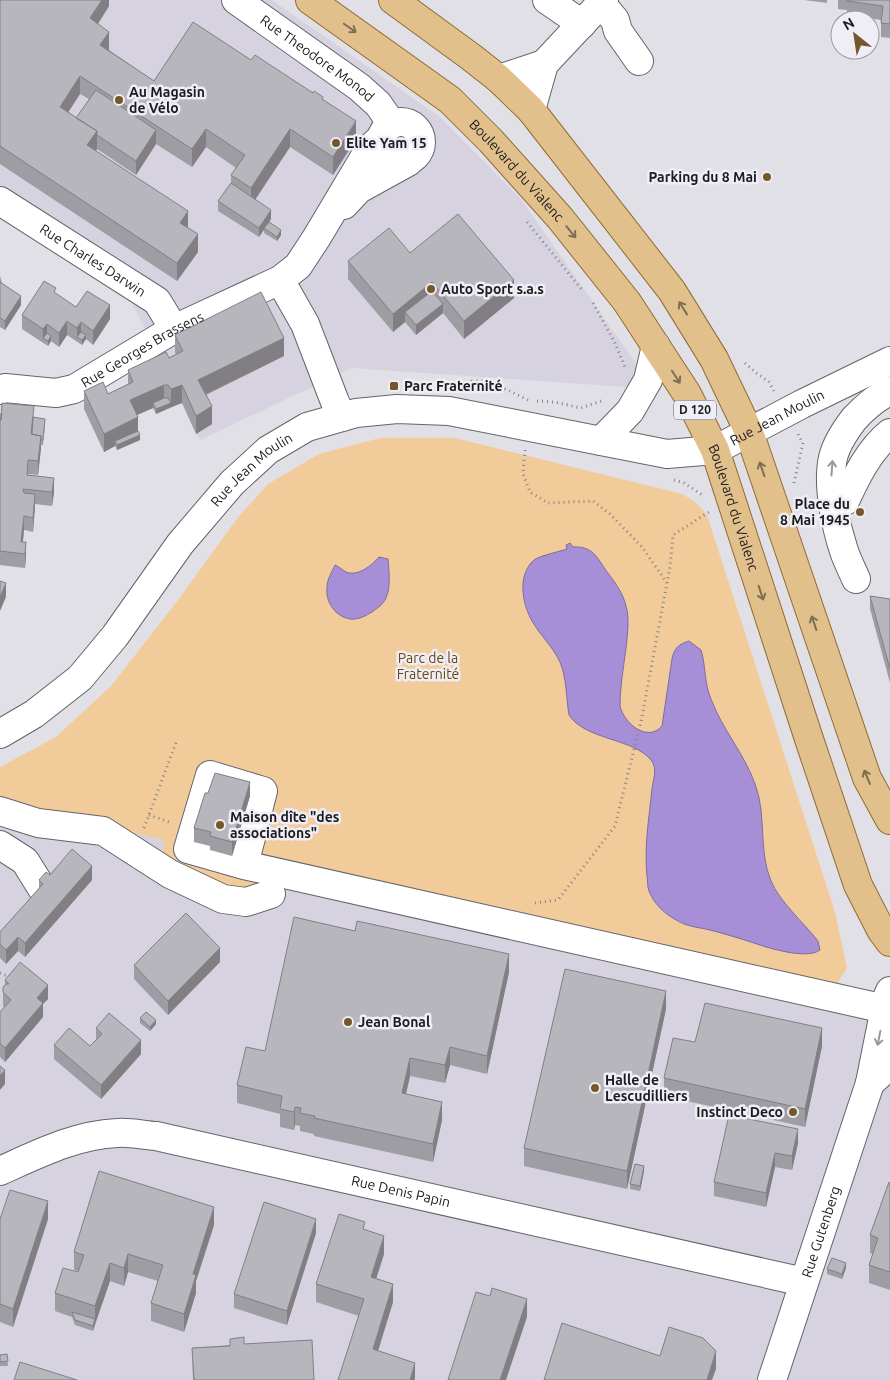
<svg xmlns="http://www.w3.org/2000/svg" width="890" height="1380" viewBox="0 0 890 1380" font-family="Ubuntu,sans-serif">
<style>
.built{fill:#d6d2e0}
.green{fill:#f1cc9a}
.water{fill:#a78fd7;stroke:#7d6c9f}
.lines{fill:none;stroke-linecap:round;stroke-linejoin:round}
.minor-casing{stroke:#65636a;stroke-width:30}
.major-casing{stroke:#906b33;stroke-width:30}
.path{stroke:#858488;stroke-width:3;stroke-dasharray:1 4;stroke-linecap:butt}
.minor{stroke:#fff;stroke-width:28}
.major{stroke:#e2c08c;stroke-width:28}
.wall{fill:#9e9da3;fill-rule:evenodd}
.shaded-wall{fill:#817f84}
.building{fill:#b8b6bd;stroke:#817f84}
.oneway{stroke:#7f6e54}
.oneway2{stroke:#999899}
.poi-dot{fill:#75572c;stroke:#efedf5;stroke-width:2}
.labels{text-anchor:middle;stroke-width:5;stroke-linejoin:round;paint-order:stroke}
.shield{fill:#efedf5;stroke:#5b5a5e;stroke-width:1}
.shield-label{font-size:12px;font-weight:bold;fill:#1c1b1d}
.street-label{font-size:14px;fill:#1c1b1d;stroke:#efedf5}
.poi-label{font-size:14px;font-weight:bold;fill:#1c1b1d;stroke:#efedf5;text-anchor:start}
.park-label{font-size:14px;fill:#6a4810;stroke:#efedf5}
</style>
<rect width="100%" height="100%" fill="#e2e0e7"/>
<path class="built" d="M0,0H272L440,117L520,198L654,389L352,368L200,440L132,303L0,216Z
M0,802L890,1008V1380H0Z"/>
<path class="green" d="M380,438H455L682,494L695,502L707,515L835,912L847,968L832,992L273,864L265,887L250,895L174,871L163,855L164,840L0,802V767L56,737L111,686L178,600L239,516L268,484L319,454Z"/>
<path class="water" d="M570,543L573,547C591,546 596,555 605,569C613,580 623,592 626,606C628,612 628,619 628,625C627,652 620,679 620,706C624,723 647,743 662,726L672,659C674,648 679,644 689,641L701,650C706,666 704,683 711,699C722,729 744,753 755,784C767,815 758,850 771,881C779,901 804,923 818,941L820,950C807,960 768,948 754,943C739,938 725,934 710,930C702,928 692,927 684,924C669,917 655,907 649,891C647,886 648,881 647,876C644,847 649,818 652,789C653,780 658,768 651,760C633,738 585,740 569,715C566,698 567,679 560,662C553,647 540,635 532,621C522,603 517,575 534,560C539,556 561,551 567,549L566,545Z
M379,557L388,559C389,572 391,587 386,598C383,605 377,608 372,612C359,620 349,623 336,612C329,605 326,597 327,587C327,579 332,572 335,565C339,567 343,570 346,572C358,577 372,565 379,557Z"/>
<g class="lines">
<g class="minor-casing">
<g id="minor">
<path id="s1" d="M236,0L359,87L378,104L392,124"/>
<path d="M547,0L582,24"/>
<path d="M601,3L615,20L618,31L639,61"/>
<path d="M499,79L544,64"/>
<path d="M531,110L544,64L604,0"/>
<circle cx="401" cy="142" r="20"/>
<path id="s2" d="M0,201L157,301L174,329"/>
<path d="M344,205L359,189L408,162"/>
<path d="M280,280L305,324L335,402L342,417"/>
<path id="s3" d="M0,390L5,388L56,393L74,389L174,329L280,280L298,266L317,237L370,148L381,138"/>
<path d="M601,441L630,411L648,380L656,346"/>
<path d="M833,503L845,501C856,477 869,450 890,433"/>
<path d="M856,579C852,570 847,560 844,551C836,527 828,489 832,463C834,447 844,432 854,419C865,407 875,398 890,391"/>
<path id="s4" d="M0,734L34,714L80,678L115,636L180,544L232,483L268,450L307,427L356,413L397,409L449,411L667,454L715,450L802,404L890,361"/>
<path d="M0,811L38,823L103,831L170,874L223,899L246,902L271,894"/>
<path d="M0,845L25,861L43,890"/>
<path d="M244,865L188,849L210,775L263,791L244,865L885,1009"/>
<path d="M890,991L887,998L870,1083L890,1065"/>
<path id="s5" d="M0,1171C38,1154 75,1135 117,1133C130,1132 143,1135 156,1136L804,1282"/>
<path id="s6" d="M772,1380L870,1083"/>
</g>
</g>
<g class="major-casing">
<g id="major">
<path id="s7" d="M310,0L450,100L491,141L560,218L627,302L687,394L715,450L809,739L858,885L881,930L890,942"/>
<path d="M393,0L471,57L499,79L531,110L672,291L714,359L749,432L867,778L890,820"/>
</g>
</g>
<path class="path" d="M527,222L583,291
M593,303L615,343L625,367
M745,363L755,372L769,382L774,391
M465,389L472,381H489L528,400
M537,401L554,402L581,408L604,400
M525,450L523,474L530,492L548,503L593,501L610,514L642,547L667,583
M674,480L684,483L704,496
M794,483L803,443L798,434
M149,815L172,823
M144,828L177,740
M535,903L558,900L615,826L642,717L670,567L673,535L709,512
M0,973L4,975L12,976"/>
<use href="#minor" class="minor"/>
<use href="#major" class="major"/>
</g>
<path class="wall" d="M0,0H109V6L98,24L109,50L154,81L251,60L323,99L356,139L333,175L290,147L255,199L271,219L269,222L281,235L277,241L264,233V229L259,237L218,211V201L231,183V175L236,168L206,147L192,167L156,144L136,175L97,149L96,151L188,228L198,252L177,281L0,164ZM80,94L89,99L76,118L68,112Z
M804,0H827V3Z
M838,0H890V38L881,37V20L847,15V10L838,9Z
M410,253L514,298L464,339L443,313L416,335L405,322L393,332L348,279V261Z
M0,276L2,283L21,305L5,330L0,327Z
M56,294L76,307L110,319L93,345L86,339L82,345L67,335L59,347L51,341L48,346L22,329V315Z
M175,335L284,356L206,395L212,424L196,434L182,403L156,414L153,408L137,415L138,431L140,440L117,450L115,446L104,452L84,409V391L108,394L128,384V370L169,358L176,354L175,353Z
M0,414L34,417L45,424L43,445H41L38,475L28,474V475L54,492L52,506L35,504L33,532L24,530L23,542L26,556L25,568L0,565Z
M870,596L890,599V683L870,609Z
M208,793L250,796L232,856L210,850V846L194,842V828Z
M50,875L92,880L25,957L18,951L6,964L0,958V932L39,888V880Z
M355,931L509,972L487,1074L450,1065L445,1083L410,1076L406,1094L442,1120L433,1162L314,1136V1134L300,1131V1126L295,1125L294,1130L280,1127V1114L237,1103V1085L265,1051Z
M220,962L168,1015L134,979V965Z
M5,980L48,999L43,1004V1017L5,1062L0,1057V1012L4,1007L3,1006V992L5,985Z
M666,1009L627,1189L524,1166V1148Z
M140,1018L156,1024L150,1031L140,1023Z
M96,1028L141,1054L101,1099L54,1059V1045L90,1046L96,1040Z
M695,1042L822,1046L805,1127L664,1096V1078Z
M798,1143L792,1170L775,1167L766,1207L714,1196V1182Z
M644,1171L640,1191L630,1189V1184Z
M890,1183V1290L869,1283V1265L873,1254L870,1253V1235Z
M0,1219H48L13,1327L0,1322Z
M214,1225L196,1281V1293L184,1332L151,1321V1303L158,1281L128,1272L124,1286L110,1281L93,1331L75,1325L72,1317L55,1311V1293L78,1271L74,1270V1252Z
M365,1229L384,1254L376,1279L393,1302L378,1351L415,1380H338L359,1316L316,1302V1284Z
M316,1233L287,1325L234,1308V1294Z
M846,1268L842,1279L827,1274V1269Z
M244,1344L314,1380H193L192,1348Z
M7,1354L8,1366H0V1355Z"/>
<path class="shaded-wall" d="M102,0H109V6L90,36V18Z
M109,32V50L100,63V45Z
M80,76V94L60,125V107Z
M356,121V139L333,175V157Z
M206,129V147L192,167V149Z
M290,129V147L251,206V188Z
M156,130V144L136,175V161Z
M97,131V149L87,163V145Z
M271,210V219L259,237V228Z
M188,211V229L180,223Z
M281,230V235L277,241V237Z
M198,234V252L177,281V263Z
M514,280V298L464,339V321Z
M432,282V300L405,312V322L393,332V314Z
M21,296V305L5,330V321Z
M443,304V313L416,335V325Z
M110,305V319L93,345V331Z
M67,321V335L59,347V333Z
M81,322V336L77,337V328Z
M47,324V338H43V329Z
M86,335V339L82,345V340Z
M51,336V341L48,346V341Z
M284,338V356L198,398V380Z
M164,385V403H153V408L130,418V400Z
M182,385V403L171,407V389Z
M171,403V407L156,414V409Z
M212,406V424L196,434V416Z
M138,417V435H140V440L117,450V445L115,441V446L104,452V434Z
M41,436V449L38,475V461Z
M54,478V492L52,506V492Z
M35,494V508L33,532V518Z
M24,516V530L21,556V542Z
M26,542V556L25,568V554Z
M6,583V597L0,611V597Z
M250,782V796L232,856V842Z
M92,866V880L25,957V943Z
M18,937V951L6,964V950Z
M220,948V962L168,1015V1001Z
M509,954V972L487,1074V1056Z
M48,985V999L43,1004V1017L5,1062V1048L37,998Z
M666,991V1009L627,1189V1171Z
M156,1020V1024L150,1031V1027Z
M822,1028V1046L805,1127V1109Z
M141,1040V1054L101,1099V1085Z
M450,1047V1065L445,1083V1065Z
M410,1058V1076L402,1111V1093Z
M5,1070V1084L0,1090V1076Z
M442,1102V1120L433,1162V1144Z
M295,1107V1125L294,1130V1112Z
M798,1129V1143L792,1170V1156Z
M775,1153V1167L766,1207V1193Z
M644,1166V1171L640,1191V1186Z
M48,1201V1219L13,1327V1309Z
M214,1207V1225L196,1281V1293L184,1332V1314L193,1274Z
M316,1219V1233L287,1325V1311Z
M384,1236V1254L371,1295V1277Z
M128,1254V1272L124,1286V1268Z
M110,1263V1281L95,1324V1306Z
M846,1263V1268L842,1279V1274Z
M393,1284V1302L373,1367V1349Z
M527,1299V1317L506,1380H500Z
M95,1319V1324L93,1331V1326Z
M716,1351V1369L712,1380H707Z
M415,1363V1380H410Z"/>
<path class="building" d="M0,0H102L90,18L109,32L100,45L154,81L193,22L251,60L255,55L313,93L314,91L323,97L322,99L356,121L333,157L290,129L251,188L231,175L245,155L206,129L192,149L80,76L60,107L97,131L87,145L188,211L180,223L198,234L177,263L0,146Z
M847,0H890V24L881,23L883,6L847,1Z
M96,90L156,130L136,161L97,135V131L76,118Z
M231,183L271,210L259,228L218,201Z
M458,214L514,280L464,321L432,282L393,314L348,261L389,228L410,253Z
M269,222L281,230L277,237L264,228Z
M44,281L56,288L54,292L76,307L87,291L110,305L93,331L81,322L77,328L67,321L59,333L47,324L43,329L22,315Z
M0,282L21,296L5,321L0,318Z
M432,291L443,304L416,325L405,312Z
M261,292L284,338L198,380L212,406L196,416L182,385L171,389L168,385H164L130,400L138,417L104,434L84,391L103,382L108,394L133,382L128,370L166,352L169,358L183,351L175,335Z
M81,332L86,335L82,340L77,337Z
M47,333L51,336L48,341L43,338Z
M164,398H168L171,403L156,409L153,403Z
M2,403L34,406L31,434L41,436L38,461L28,460L27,475L54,478L52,492L23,489L24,493L35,494L33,518L24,516L21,542H26L25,554L0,551V420H1Z
M0,414H2L1,420H0Z
M33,417L45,419L43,440H41V436L32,434Z
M138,431L140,435L117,445L115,441Z
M0,581L6,583L0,597Z
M870,596L890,599V669Z
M215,773L250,782L232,842L210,836L211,832L194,828L205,793H208Z
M72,849L92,866L25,943L18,937L6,950L0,944V932L43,884L39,880L46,872L50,875Z
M186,913L220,948L168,1001L134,965Z
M294,917L355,931L357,921L509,954L487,1056L450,1047L445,1065L410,1058L402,1093L442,1102L433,1144L314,1118L315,1116L300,1113L301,1108L295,1107L294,1112L280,1109L282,1096L237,1085L246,1047L265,1051Z
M20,962L48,985L37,998L43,1003L5,1048L0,1043V1012L11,1000L3,992V987L6,984H9L5,980Z
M565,969L666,991L627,1171L524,1148Z
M705,1003L822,1028L805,1109L664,1078L673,1038L695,1042Z
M146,1012L156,1020L150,1027L140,1018Z
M109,1013L141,1040L101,1085L54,1045L69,1028L90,1046L102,1034L96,1028Z
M0,1066L5,1070L0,1076Z
M729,1115L798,1129L792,1156L775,1153L766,1193L714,1182Z
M635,1164L644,1166L640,1186L630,1184Z
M99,1171L214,1207L193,1274L196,1275L184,1314L151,1303L163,1265L128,1254L124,1268L110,1263L95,1306L55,1293L63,1268L78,1272L84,1255L74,1252Z
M889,1182L890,1183V1272L869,1265L878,1238L870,1235Z
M10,1190L48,1201L13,1309L0,1304V1219Z
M264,1202L316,1219L287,1311L234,1294Z
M339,1214L365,1222L363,1229L384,1236L371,1277L393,1284L373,1349L415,1363L410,1380H338L364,1299L316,1284Z
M832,1258L846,1263L842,1274L827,1269Z
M492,1288L527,1299L500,1380H448L476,1292L490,1296Z
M72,1312L95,1319L93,1326L75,1320Z
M562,1323L660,1356L669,1327L703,1338L716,1351L707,1380H544Z
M244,1337V1344L312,1340L314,1380H194L192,1348L230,1346V1339Z
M7,1354L8,1361L0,1362V1355Z
M20,1362L77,1380H14Z"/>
<defs><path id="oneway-shaft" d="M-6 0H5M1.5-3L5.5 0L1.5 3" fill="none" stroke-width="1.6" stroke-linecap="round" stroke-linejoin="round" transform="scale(1.25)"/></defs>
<g class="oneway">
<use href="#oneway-shaft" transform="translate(350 28) rotate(35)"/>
<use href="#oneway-shaft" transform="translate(571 232) rotate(51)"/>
<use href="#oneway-shaft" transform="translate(683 308) rotate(-122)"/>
<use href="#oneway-shaft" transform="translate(676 377) rotate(57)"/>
<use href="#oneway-shaft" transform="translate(762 469) rotate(-109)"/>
<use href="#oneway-shaft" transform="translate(761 593) rotate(72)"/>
<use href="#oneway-shaft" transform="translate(814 623) rotate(-109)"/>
<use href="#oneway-shaft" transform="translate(867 777) rotate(-113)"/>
</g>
<g class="oneway2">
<use href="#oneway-shaft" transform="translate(832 468) rotate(-86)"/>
<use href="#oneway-shaft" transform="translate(879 1038) rotate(101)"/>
</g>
<g class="poi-dot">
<circle cx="119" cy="100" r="5"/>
<circle cx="336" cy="143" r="5"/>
<circle cx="767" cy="177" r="5"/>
<circle cx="431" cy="289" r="5"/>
<rect x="389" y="381" width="10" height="10" rx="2.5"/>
<circle cx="860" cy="512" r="5"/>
<circle cx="220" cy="825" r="5"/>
<circle cx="348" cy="1022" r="5"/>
<circle cx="595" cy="1088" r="5"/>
<circle cx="793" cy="1112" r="5"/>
</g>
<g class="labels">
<rect class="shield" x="674" y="400.5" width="42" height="19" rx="4"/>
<g class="shield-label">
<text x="695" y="414">D 120</text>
</g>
<g class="street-label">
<text dy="5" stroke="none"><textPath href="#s1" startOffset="100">Rue Theodore Monod</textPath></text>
<text dy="5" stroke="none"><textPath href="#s7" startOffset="269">Boulevard du Vialenc</textPath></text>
<text dy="5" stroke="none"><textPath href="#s2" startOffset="110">Rue Charles Darwin</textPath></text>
<text dy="5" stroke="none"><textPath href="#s3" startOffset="154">Rue Georges Brassens</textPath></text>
<text dy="5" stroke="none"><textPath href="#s4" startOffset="924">Rue Jean Moulin</textPath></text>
<text dy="5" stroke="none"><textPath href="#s4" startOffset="369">Rue Jean Moulin</textPath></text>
<text dy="5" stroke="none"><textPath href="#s7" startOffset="674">Boulevard du Vialenc</textPath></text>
<text dy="5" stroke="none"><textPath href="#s5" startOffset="414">Rue Denis Papin</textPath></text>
<text dy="5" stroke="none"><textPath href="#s6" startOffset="156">Rue Gutenberg</textPath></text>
</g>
<g class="poi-label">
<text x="129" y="97">Au Magasin<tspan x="129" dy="16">de Vélo</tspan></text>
<text x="346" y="148">Elite Yam 15</text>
<text x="757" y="182" text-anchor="end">Parking du 8 Mai</text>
<text x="441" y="294">Auto Sport s.a.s</text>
<text x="404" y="391">Parc Fraternité</text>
<text x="850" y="509" text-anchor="end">Place du<tspan x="850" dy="16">8 Mai 1945</tspan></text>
<text x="230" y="822">Maison dîte "des<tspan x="230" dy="16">associations"</tspan></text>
<text x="358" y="1027">Jean Bonal</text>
<text x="605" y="1085">Halle de<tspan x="605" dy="16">Lescudilliers</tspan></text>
<text x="783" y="1117" text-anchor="end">Instinct Deco</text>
</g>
<g class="park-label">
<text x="428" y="663">Parc de la<tspan x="428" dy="16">Fraternité</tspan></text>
</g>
</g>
<g transform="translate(855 35) rotate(330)"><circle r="24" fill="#efedf5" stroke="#9b999f"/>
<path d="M0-4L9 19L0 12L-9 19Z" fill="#75572c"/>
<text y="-8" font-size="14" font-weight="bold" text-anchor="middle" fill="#1c1b1d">N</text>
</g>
</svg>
